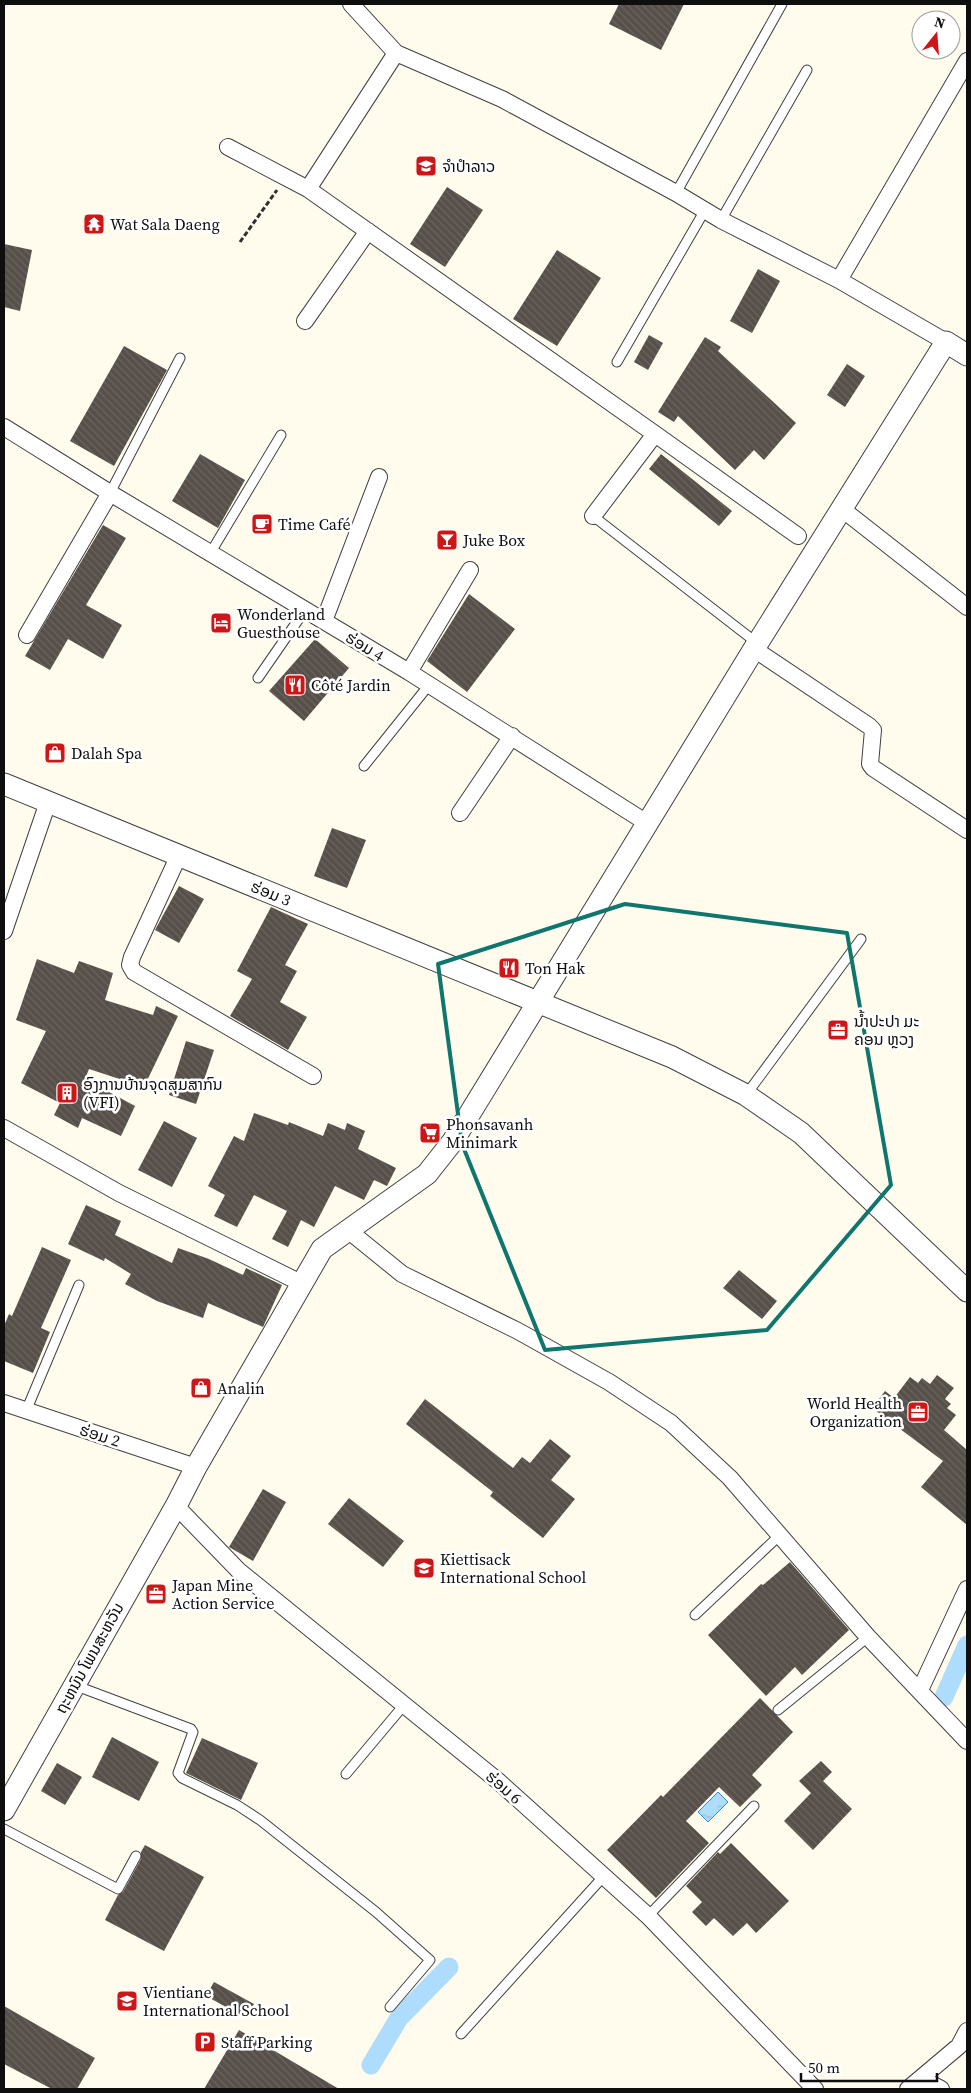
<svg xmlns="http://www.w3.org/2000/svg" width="971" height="2093" viewBox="0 0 971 2093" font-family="'Source Serif 4','Noto Sans Lao',serif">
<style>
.water{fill:url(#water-ripples);stroke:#2c8fdb}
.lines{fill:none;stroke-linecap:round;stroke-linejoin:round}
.canal{stroke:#addcfc;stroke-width:19}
.building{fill:url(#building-back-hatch)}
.service-casing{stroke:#414141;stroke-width:11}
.minor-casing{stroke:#414141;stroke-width:18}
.tertiary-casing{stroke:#414141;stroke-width:23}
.path{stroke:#303030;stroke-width:3;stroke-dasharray:5 2.5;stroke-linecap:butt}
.service{stroke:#fff;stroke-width:9}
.minor{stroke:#fff;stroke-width:16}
.tertiary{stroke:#fff;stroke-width:21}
.marked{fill:none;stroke:#0f766e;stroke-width:4;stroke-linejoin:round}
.labels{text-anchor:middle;stroke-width:5;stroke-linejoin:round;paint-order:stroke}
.poi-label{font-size:16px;fill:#0e0e0e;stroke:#fff;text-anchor:start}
.street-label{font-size:16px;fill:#0e0e0e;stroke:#fff}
</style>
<defs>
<pattern id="water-ripples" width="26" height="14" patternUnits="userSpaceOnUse" patternTransform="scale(1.25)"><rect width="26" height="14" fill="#addcfc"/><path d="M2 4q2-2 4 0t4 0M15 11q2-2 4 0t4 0" fill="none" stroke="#94bcd7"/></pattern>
<pattern id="building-back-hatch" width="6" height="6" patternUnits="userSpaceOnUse" patternTransform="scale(1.25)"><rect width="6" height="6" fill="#574f49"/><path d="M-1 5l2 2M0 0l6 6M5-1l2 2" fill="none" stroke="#6a645f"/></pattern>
</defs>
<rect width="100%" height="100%" fill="#fffcee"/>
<path class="water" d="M718,1792L728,1802L708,1822L698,1812Z"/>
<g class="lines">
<path class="canal" d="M944,1697L967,1645
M371,2065L399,2018L449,1967"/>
</g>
<path class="building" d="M619,4H684L661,50L609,24Z
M447,187L483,210L445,267L410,244Z
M4,244L32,250L20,311L4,307Z
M557,250L601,278L557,346L513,319Z
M758,269L780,281L752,333L730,321Z
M649,335L663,343L648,370L634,362Z
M705,337L721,347L718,351L796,423L764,460L754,450L735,470L678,416L674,422L658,412Z
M124,346L167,370L114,466L70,441Z
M847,364L865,376L845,407L827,395Z
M200,454L245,480L218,528L172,501Z
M661,454L732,511L719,526L649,469Z
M103,525L126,538L86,605L122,625L103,659L68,639L50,670L25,656Z
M469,594L515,629L467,692L427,661Z
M315,639L349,668L304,721L269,691Z
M332,828L366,840L347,888L314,876Z
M179,886L204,899L179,943L155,930Z
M271,907L308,924L285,965L297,971L280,1002L307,1017L288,1050L230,1016L252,979L237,971Z
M37,959L74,973L79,961L113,973L105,1000L153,1015L156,1006L178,1016L144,1087L89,1069L85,1079L135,1106L121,1136L82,1118L78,1128L54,1115L60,1103L21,1083L46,1031L16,1020Z
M186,1041L214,1050L196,1104L169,1095Z
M254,1113L288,1125L289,1122L323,1136L328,1123L345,1130L347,1123L365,1131L358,1149L396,1168L387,1186L374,1180L364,1200L335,1186L314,1227L301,1220L288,1247L272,1239L287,1211L254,1195L237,1227L214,1216L225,1195L208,1186L234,1136L244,1141Z
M164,1121L197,1138L172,1187L138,1170Z
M86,1205L121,1221L115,1235L172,1263L178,1248L209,1259L243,1275L246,1268L282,1285L263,1327L208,1303L203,1318L157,1301L125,1284L131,1274L105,1258L104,1261L68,1244Z
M42,1247L71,1260L41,1328L50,1332L33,1373L4,1361V1326L9,1314L12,1316Z
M739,1270L777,1301L762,1319L723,1288Z
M937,1375L954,1388L945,1399L951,1404L947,1408L956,1415L944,1430L967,1450V1525L921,1487L943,1461L872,1408L885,1391L894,1398L910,1377L918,1383L922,1378L930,1384Z
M425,1399L513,1468L522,1457L530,1463L550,1439L571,1456L551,1480L575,1499L543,1538L490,1496L493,1492L406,1424Z
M263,1489L286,1502L253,1561L229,1547Z
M349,1498L404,1541L383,1567L328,1524Z
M790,1562L849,1630L802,1675L795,1667L766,1696L708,1635L761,1584L763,1585Z
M760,1698L793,1732L752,1775L762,1785L740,1807L719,1787L686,1821L709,1843L656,1898L607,1850L661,1795L663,1797Z
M112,1737L159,1762L139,1801L92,1777Z
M202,1738L258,1763L241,1800L186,1773Z
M821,1761L832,1772L823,1781L852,1809L813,1850L784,1821L811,1793L799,1781Z
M57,1763L82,1777L65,1805L41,1791Z
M731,1843L789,1901L756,1933L747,1923L733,1936L714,1918L706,1926L692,1912L702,1902L686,1886L718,1852L720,1854Z
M145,1845L204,1877L164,1951L105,1920L118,1895L123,1892L141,1859V1852Z
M214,1982L254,2004L246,2018L206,1996Z
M4,2006L95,2058L77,2089H52L4,2064Z
M239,2030L339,2089H204Z"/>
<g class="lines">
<g class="service-casing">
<path id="service" d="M676,193L782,4
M721,220L807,70
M617,362L705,210
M110,493L180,358
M593,516L757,643
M211,552L281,435
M258,678L305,610
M364,766L429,685
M746,1095L861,939
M26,1411L79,1285
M695,1615L780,1535
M74,1685L191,1729L193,1732L178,1773L182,1778L237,1805L260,1820L376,1912L430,1960L390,2007
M778,1710L868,1637
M346,1774L404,1705
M4,1829L118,1889L136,1856
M648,1916L754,1806
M461,2034L603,1877"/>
</g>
<g class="minor-casing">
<path id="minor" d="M351,4L396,53L502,99L676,193L721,220L839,280L946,342
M228,147L308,189L655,434L593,516
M308,189L396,53
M839,280L967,61
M305,321L368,231
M4,427L110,493L409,672L647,823
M655,434L798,536
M842,509L967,607
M324,621L379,477
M27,635L110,493
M754,649L869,726L873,730L870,764L873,768L967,830
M409,672L470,570
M460,813L512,736
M179,855L132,957L130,965L134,972L313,1076
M4,931L48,802
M4,1128L119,1193L301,1283
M349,1231L402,1274L518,1331L609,1382L671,1423L730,1478L868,1637L967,1741
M4,1403L196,1467
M176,1506L239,1571L498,1781L648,1916L815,2089
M920,1690L967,1589
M922,2079L941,2089
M908,2089L959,2046L967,2031"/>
</g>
<g class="tertiary-casing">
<path id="tertiary" d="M4,784L672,1057L746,1095L801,1133L967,1291
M4,1810L176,1506L196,1467L322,1249L427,1174L453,1141L757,644L946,342L967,355"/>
</g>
<path class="path" d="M240,242L277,190"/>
<use href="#service" class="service"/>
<use href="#minor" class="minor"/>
<use href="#tertiary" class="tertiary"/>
</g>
<path class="marked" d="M625,904L847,933L891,1185L767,1330L545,1350L462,1144L438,964Z"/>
<defs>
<g id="school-square" transform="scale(1.125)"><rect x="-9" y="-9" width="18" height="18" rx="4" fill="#cc1719" stroke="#fff"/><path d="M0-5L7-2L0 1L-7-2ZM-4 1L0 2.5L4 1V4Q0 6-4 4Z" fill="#fff"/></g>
<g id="temple-square" transform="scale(1.125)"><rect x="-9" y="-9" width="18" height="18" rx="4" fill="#cc1719" stroke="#fff"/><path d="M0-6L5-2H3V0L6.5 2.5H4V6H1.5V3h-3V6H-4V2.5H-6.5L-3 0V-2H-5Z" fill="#fff"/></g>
<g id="cafe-square" transform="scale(1.125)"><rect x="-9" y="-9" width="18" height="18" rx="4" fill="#cc1719" stroke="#fff"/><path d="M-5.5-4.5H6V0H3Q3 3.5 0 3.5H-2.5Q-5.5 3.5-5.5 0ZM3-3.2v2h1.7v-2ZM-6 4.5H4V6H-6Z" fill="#fff"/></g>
<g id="bar-square" transform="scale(1.125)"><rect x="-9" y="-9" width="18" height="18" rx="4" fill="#cc1719" stroke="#fff"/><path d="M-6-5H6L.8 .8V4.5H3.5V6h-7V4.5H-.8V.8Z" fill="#fff"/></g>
<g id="hotel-square" transform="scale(1.125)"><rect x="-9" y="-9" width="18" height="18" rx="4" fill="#cc1719" stroke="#fff"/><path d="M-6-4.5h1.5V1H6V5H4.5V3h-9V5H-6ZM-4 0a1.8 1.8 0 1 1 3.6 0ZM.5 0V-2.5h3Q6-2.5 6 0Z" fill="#fff"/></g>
<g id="restaurant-square" transform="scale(1.125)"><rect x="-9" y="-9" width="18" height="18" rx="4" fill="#cc1719" stroke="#fff"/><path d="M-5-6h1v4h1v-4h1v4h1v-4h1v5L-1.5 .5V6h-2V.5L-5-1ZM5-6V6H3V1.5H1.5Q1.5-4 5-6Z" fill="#fff"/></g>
<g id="shop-square" transform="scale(1.125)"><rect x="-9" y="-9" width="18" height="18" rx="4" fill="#cc1719" stroke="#fff"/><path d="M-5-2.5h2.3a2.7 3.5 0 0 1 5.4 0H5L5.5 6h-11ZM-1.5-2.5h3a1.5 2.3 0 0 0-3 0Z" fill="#fff"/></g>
<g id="office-square" transform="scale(1.125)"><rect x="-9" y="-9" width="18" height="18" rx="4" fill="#cc1719" stroke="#fff"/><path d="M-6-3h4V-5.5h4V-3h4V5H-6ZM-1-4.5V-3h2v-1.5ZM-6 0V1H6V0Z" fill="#fff"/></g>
<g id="building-square" transform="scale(1.125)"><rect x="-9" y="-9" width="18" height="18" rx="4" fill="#cc1719" stroke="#fff"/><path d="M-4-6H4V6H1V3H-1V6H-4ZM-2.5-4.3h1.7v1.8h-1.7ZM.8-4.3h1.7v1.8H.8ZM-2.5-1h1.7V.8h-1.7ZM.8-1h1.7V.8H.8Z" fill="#fff"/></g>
<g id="supermarket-square" transform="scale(1.125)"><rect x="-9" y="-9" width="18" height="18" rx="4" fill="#cc1719" stroke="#fff"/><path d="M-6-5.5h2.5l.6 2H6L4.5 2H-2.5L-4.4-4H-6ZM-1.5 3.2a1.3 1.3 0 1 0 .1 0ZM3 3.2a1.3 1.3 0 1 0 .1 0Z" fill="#fff"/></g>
<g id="parking-square" transform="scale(1.125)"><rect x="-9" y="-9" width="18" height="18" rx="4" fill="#cc1719" stroke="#fff"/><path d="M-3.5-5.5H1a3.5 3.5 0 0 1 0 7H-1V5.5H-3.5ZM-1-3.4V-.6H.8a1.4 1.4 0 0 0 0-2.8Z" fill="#fff"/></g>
</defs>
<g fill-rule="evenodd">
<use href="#school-square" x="426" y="166"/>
<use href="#temple-square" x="94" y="224"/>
<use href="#cafe-square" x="262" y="524"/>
<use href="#bar-square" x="447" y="540"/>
<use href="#hotel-square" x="221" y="623"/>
<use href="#restaurant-square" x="295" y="685"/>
<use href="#shop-square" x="55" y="753"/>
<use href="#restaurant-square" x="509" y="968"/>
<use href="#office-square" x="838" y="1030"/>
<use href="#building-square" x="67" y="1093"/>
<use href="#supermarket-square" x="430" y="1133"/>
<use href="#shop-square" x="201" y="1388"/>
<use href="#office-square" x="918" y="1412"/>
<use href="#school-square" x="424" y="1568"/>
<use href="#office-square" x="156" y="1594"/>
<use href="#school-square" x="127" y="2001"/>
<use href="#parking-square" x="205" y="2042"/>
</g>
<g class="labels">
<g class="poi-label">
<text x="442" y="172">ຈຳປຳລາວ</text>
<text x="110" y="230">Wat Sala Daeng</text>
<text x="278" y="530">Time Café</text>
<text x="463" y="546">Juke Box</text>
<text x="237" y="620">Wonderland<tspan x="237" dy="18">Guesthouse</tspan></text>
<text x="311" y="691">Côté Jardin</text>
<text x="71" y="759">Dalah Spa</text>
<text x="525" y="974">Ton Hak</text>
<text x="854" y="1027">ນ້ຳປະປາ ມະ<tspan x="854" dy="18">ຄອນ ຫຼວງ</tspan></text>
<text x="83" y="1090">ອົງການບ້ານຈຸດສຸມສາກົນ<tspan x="83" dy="18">(VFI)</tspan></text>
<text x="446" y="1130">Phonsavanh<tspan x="446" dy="18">Minimark</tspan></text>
<text x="217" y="1394">Analin</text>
<text x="902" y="1409" text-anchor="end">World Health<tspan x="902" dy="18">Organization</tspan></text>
<text x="440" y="1565">Kiettisack<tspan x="440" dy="18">International School</tspan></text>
<text x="172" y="1591">Japan Mine<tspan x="172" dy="18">Action Service</tspan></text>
<text x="143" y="1998">Vientiane<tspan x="143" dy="18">International School</tspan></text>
<text x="221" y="2048">Staff Parking</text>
</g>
<g class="street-label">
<text transform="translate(365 646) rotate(31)" y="6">ຮ່ອມ 4</text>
<text transform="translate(271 893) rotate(22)" y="6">ຮ່ອມ 3</text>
<text transform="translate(100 1435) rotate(18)" y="6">ຮ່ອມ 2</text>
<text transform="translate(89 1658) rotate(-61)" y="6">ຖະຫນົນ ໂພນສະຫວັນ</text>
<text transform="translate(504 1787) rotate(41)" y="6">ຮ່ອມ 6</text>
</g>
</g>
<rect width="971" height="2093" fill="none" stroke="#0e0e0e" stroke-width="10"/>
<g transform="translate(936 35) rotate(17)"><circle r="24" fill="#ffffff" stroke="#9f9f9f"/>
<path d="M0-4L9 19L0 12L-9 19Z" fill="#cc1719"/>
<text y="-8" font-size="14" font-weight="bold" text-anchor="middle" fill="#0e0e0e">N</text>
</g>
<path d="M801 2073v8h136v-8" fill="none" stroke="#0e0e0e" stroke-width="2.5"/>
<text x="808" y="2073" font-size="15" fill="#0e0e0e" stroke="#ffffff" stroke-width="4" paint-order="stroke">50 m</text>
</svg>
